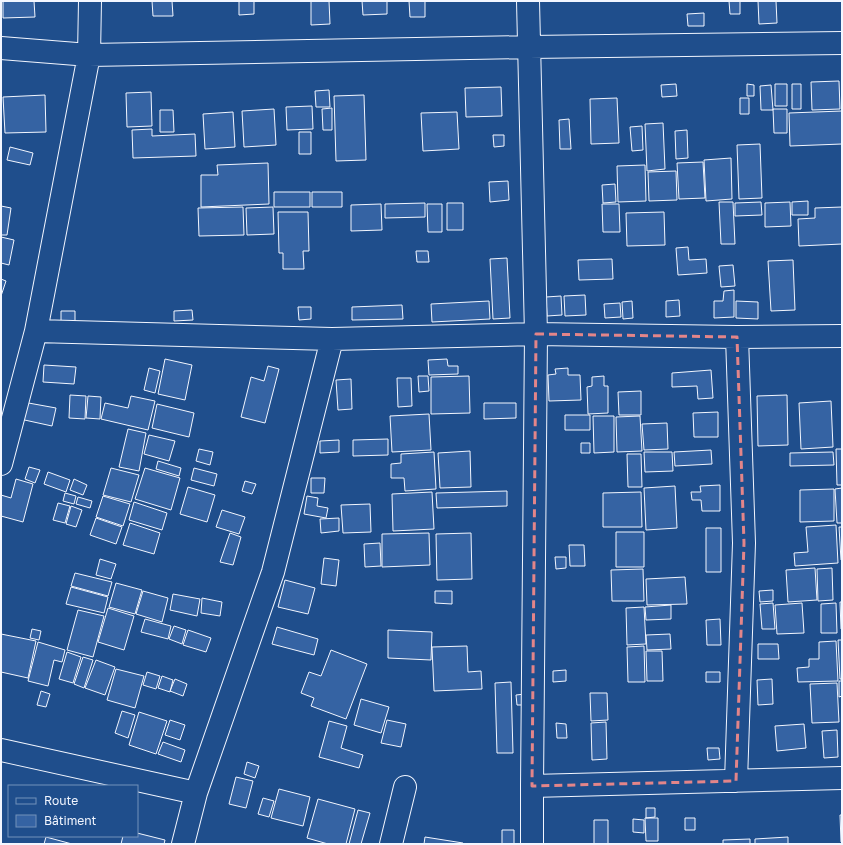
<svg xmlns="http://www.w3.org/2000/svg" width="843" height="845" viewBox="0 0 843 845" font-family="'Golos Text',sans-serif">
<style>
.building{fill:#3563a3;stroke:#f2f6ff}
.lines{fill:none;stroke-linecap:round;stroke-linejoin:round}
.street-casing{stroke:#f2f6ff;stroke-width:24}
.street{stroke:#1f4e8c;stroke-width:22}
.marked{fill:none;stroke:#e38589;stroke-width:3;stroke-dasharray:8 5;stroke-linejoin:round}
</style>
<rect width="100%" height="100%" fill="#1f4e8c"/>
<path class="building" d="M3,1H34L35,17L3,18Z
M152,1H172L173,16H153Z
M239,1H254V14L239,15Z
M311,1H329L330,24L311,25Z
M362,1H387V14L363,15Z
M409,1H425V17H410Z
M729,1H740V14H730Z
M758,1H776L777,23L759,24Z
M704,13V26H688L687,14Z
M839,81L840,109L812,110L811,82Z
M676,84L677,96L662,97L661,85Z
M747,84L754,85V96H747Z
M775,84H787V106H775Z
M792,84H801V109H792Z
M771,85L773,110H761L760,86Z
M501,87L502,116L466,117L465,88Z
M329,90L330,107H316L315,91Z
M151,92L152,126L127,127L126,93Z
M45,95L46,132L5,133L3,97Z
M364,95L366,160L336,161L334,96Z
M617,98L619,143L591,144L590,99Z
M740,98H749V114H740Z
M312,106L313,129L287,130L286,107Z
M332,108V130H323L322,109Z
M274,109L276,145L244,147L242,111Z
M773,109H787V133H774Z
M160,110H173L174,132H160Z
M842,111V144L790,146L789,113Z
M233,112L235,147L205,149L203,114Z
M457,112L459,149L423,151L421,113Z
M569,119L571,149H560L559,120Z
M663,123L665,169L647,171L645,124Z
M642,126L643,150L632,151L630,127Z
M152,129V136L195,134L196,156L133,158L132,130Z
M687,130L688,158L676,159L675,131Z
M299,132H311V154H299Z
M493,135H504V146L494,147Z
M760,144L762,198L739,199L737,145Z
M10,147L33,153L30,165L7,160Z
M731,158L732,199L706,201L704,160Z
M703,162L705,198L679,199L677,163Z
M268,163L269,204L201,207V175H218L217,165Z
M645,165L646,201L618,202L617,166Z
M676,171L677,200L649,201L648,172Z
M508,181L509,200L490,202L489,182Z
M615,184L616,202L603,203L602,185Z
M274,192H310V207H274Z
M312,192H342V207H312Z
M808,201V215H792V202Z
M719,202H733L735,244H721Z
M761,202L762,215L735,216V203Z
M790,202L791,226L765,227V203Z
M425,203V217L385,218V204Z
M447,203H463V230H447Z
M381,204L382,230L351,231V205Z
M427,204H442V232H428Z
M602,204H619L620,232H603Z
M1,206L11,208L7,235H1Z
M243,207L244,235L199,236L198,208Z
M273,207L274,234L247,235L246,208Z
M842,207V244L799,246L798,219L815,218V208Z
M278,212H308L309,251H303L304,269H283V253H279Z
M664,212L665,245L627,246L626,213Z
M1,237L14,240L9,265L1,263Z
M688,247L689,260L706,259L707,273L678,275L676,248Z
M416,251H428L429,262H417Z
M507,258L510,318L493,319L490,259Z
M612,259L613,279L579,280L578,260Z
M793,260L795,310L771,311L768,261Z
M733,265L735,286L721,287L719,266Z
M1,279L6,281L1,296Z
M734,290V317L714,318V301H723L724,291Z
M585,295L586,315L565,316L564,296Z
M561,296L562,315L547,316L546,297Z
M679,300L680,316L666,317V301Z
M489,301L490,319L432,322L431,304Z
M632,301L633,318L623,319L622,302Z
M736,301L758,302V319L736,318Z
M620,303L621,317L605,318L604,304Z
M402,305L403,319L352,320V307Z
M298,307H311V319L299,320Z
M192,310L193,320L174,321V311Z
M61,311H75V322H61Z
M165,359L192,365L185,400L158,394Z
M447,359L448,366H458V374L429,375L428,360Z
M44,365L76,367L74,384L43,382Z
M268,366L279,369L265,423L241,417L251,377L264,381Z
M149,368L160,371L155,393L144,390Z
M568,368V375H580L581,400L549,401L548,375L556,374L555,369Z
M711,370L713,398L698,399L697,386L672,387V373Z
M418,376H428L429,391L419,392Z
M469,376L470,413L431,414V377Z
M604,376V386H608V413L588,414L587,387L592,386V377Z
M397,378H411L412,406L398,407Z
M351,379L352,409L338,410L336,380Z
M641,391V415H619L618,392Z
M70,395L86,396L85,419L69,418Z
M787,395L788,445L758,446L757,396Z
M88,396L101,397L100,419L86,418Z
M131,396L155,401L148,430L101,419L105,403L128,408Z
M831,401L833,447L801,449L799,403Z
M23,402L56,408L52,426L20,419Z
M484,403H516V418L484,419Z
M157,404L194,413L189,437L152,428Z
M718,412V437H694L693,413Z
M429,414L431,450L392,452L390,416Z
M565,415H590V430H565Z
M593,416H614V452L594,453Z
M640,416L642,451L617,452L616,417Z
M667,423L668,449L644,450L642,424Z
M128,429L146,433L139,471L119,467Z
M149,435L175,441L169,461L144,454Z
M388,439V455L353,456V440Z
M339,440V452L320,453V441Z
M581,443H590V453H581Z
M199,449L213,452L210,465L196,461Z
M836,449H842V485H837Z
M711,450L712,464L675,466L674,452Z
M470,451L471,487L440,488L438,453Z
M434,452L436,489L405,491L404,478H391V464L401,463V454Z
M644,452H672L673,471L645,472Z
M833,452L834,465L790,466V453Z
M627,454H641L642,487H628Z
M158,461L181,468L179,476L156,469Z
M29,467L40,470L35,483L25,479Z
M111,468L139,475L131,502L103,495Z
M145,468L180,478L171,510L135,499Z
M194,468L217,474L214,486L191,480Z
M48,472L70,480L66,492L44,484Z
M311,478H325L324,493H311Z
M16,479L33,484L23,522L1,516V495L11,498Z
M74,479L87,485L83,495L70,490Z
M245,481L256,484L252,494L242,491Z
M720,485V511H702L701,500H692L691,492H701L700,486Z
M675,486L677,528L646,530L644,488Z
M188,487L215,495L207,522L180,514Z
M842,488V523H837L835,489Z
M834,489V521L800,522V490Z
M507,491V506L437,508L436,493Z
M432,492L434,529L393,531L392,494Z
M641,492L642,527H603V493Z
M65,493L76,496L74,504L63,501Z
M103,496L130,504L123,526L96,517Z
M307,496L318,498L317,506L328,508L326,518L304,514Z
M78,497L92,501L90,508L76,504Z
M134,502L167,513L162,530L129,520Z
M58,503L70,506L65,523L53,520Z
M370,504L371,532L343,533L341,505Z
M71,506L82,510L76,527L66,524Z
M222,510L245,517L239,534L216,527Z
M96,518L122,527L116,544L90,535Z
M339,518V531L321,533L320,519Z
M130,523L160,533L154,554L123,545Z
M836,525L838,563L795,566L794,553L808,552L806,527Z
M839,527H842V560H841Z
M706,528H721V572H706Z
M616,532H644V567H616Z
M230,533L241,537L233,565L220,562Z
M429,533L430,565L382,567V534Z
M471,533L472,579L437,580L436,534Z
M380,543L381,566L365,567L364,544Z
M569,545H584L585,566H570Z
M555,557H566V568L556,569Z
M324,558L339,560L336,586L321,584Z
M100,559L116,564L111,579L96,575Z
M815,568L817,600L788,602L786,570Z
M832,568L833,600L818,601L817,569Z
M643,569L644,601H612L611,570Z
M75,573L112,582L108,596L71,586Z
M685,577L687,604L647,605L646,579Z
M285,580L315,588L308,614L278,607Z
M116,583L142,590L135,614L109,607Z
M71,587L108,597L104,613L66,604Z
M773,590V601L760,602L759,591Z
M143,591L168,598L162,622L136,614Z
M435,591H452V604L435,603Z
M173,594L200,599L197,616L170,610Z
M202,598L222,602L220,616L201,613Z
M840,602H842V629H841Z
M773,603L775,629H762L760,604Z
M802,603L804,633L777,634L775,605Z
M836,603L837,633H821V604Z
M671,605V619L646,620L645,607Z
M644,607L646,644L627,645L626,608Z
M108,608L134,616L124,650L98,642Z
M78,610L104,616L93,657L67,650Z
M145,619L171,626L168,639L141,632Z
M720,619L721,645H707L706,620Z
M174,626L186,630L182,644L169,639Z
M277,627L318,639L314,655L272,644Z
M32,629L41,631L39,640L30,638Z
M188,630L211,638L206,652L183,645Z
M388,630L432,632L431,660L388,658Z
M1,634L36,641L28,678L1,672Z
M670,634L671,649L647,650L646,635Z
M838,640H842V679H840Z
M836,641L838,681L798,682L797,668L809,667V659H819V642Z
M38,642L65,650L62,662L54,660L48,686L28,681Z
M758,644H778L779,659H758Z
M467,646L468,672L481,671L482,689L434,691L432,647Z
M644,646L645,682H628L627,647Z
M331,650L367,664L346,719L311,706L314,698L301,693L309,672L321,676Z
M646,651H662L663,681H647Z
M67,652L81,657L73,683L59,679Z
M83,657L93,660L84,688L74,684Z
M96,660L115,667L105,695L85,688Z
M116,669L144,676L135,708L107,700Z
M566,670V681L553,682V671Z
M147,672L160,676L156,689L143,685Z
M706,672H720V682H706Z
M162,676L173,680L170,692L158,688Z
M175,679L187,684L183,696L170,691Z
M772,679L773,704L758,705L757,680Z
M839,681H842V696L839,697Z
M511,682L513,753H497L495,683Z
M837,683L839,722L812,723L810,684Z
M41,691L50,694L46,707L37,705Z
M590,693H607L608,720L591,721Z
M525,694L526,705H517L516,695Z
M361,699L389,707L381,733L354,725Z
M122,711L135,715L128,738L115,733Z
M139,712L167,721L156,754L129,745Z
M170,720L185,725L180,740L165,735Z
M387,720L406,724L401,747L381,743Z
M329,721L347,726L341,748L363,755L359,768L319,757Z
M606,722L607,759L592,760L591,723Z
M556,723L566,724L567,738H557Z
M804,724L806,748L777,751L775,726Z
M837,730L838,757L824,758L822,731Z
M163,742L185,750L181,762L158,754Z
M707,748H719L720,759L708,760Z
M247,762L259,766L255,778L244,774Z
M236,777L253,781L246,808L229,804Z
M279,789L310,797L303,826L271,818Z
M263,798L274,801L269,817L258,814Z
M318,799L355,809L346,844H328L307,838Z
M646,808H655V817L646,818Z
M358,810L370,813L361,844H349Z
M840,815H842V842H841Z
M645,818H658V841H646Z
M685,818H695V830H685Z
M633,819L644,820V833L633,832Z
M594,820H608V844H594Z
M502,830H514V844H502Z
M137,833L165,840L164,844H121L123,836H137Z
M46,837L72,844H44Z
M425,837L463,843L462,844H424Z
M788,837V844H755V839Z
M750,839V844H723V840Z"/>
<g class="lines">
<g class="street-casing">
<path id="street" d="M528,1L536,334L532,786V844
M1,48L89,55L529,47L842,43
M36,331L332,339L536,334L737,337L842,336
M1,464L36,331L89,55L90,1
M1,750L196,793
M736,781L744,543L737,337
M532,786L842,778
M183,844L196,793L273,572L332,339
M391,844L405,787"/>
</g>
<use href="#street" class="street"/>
</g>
<path class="marked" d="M536,334L737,337L744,543L736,781L532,786Z"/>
<rect width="843" height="845" fill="none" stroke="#f2f6ff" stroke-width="4"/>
<rect x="8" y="785" width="130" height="52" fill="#1f4e8c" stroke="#7391ba"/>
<rect x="16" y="798" width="20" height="6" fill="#1f4e8c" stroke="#7391ba"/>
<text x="44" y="805" font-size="12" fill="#f2f6ff">Route</text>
<rect x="16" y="815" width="20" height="12" fill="#3563a3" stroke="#7391ba"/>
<text x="44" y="825" font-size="12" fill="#f2f6ff">Bâtiment</text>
</svg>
